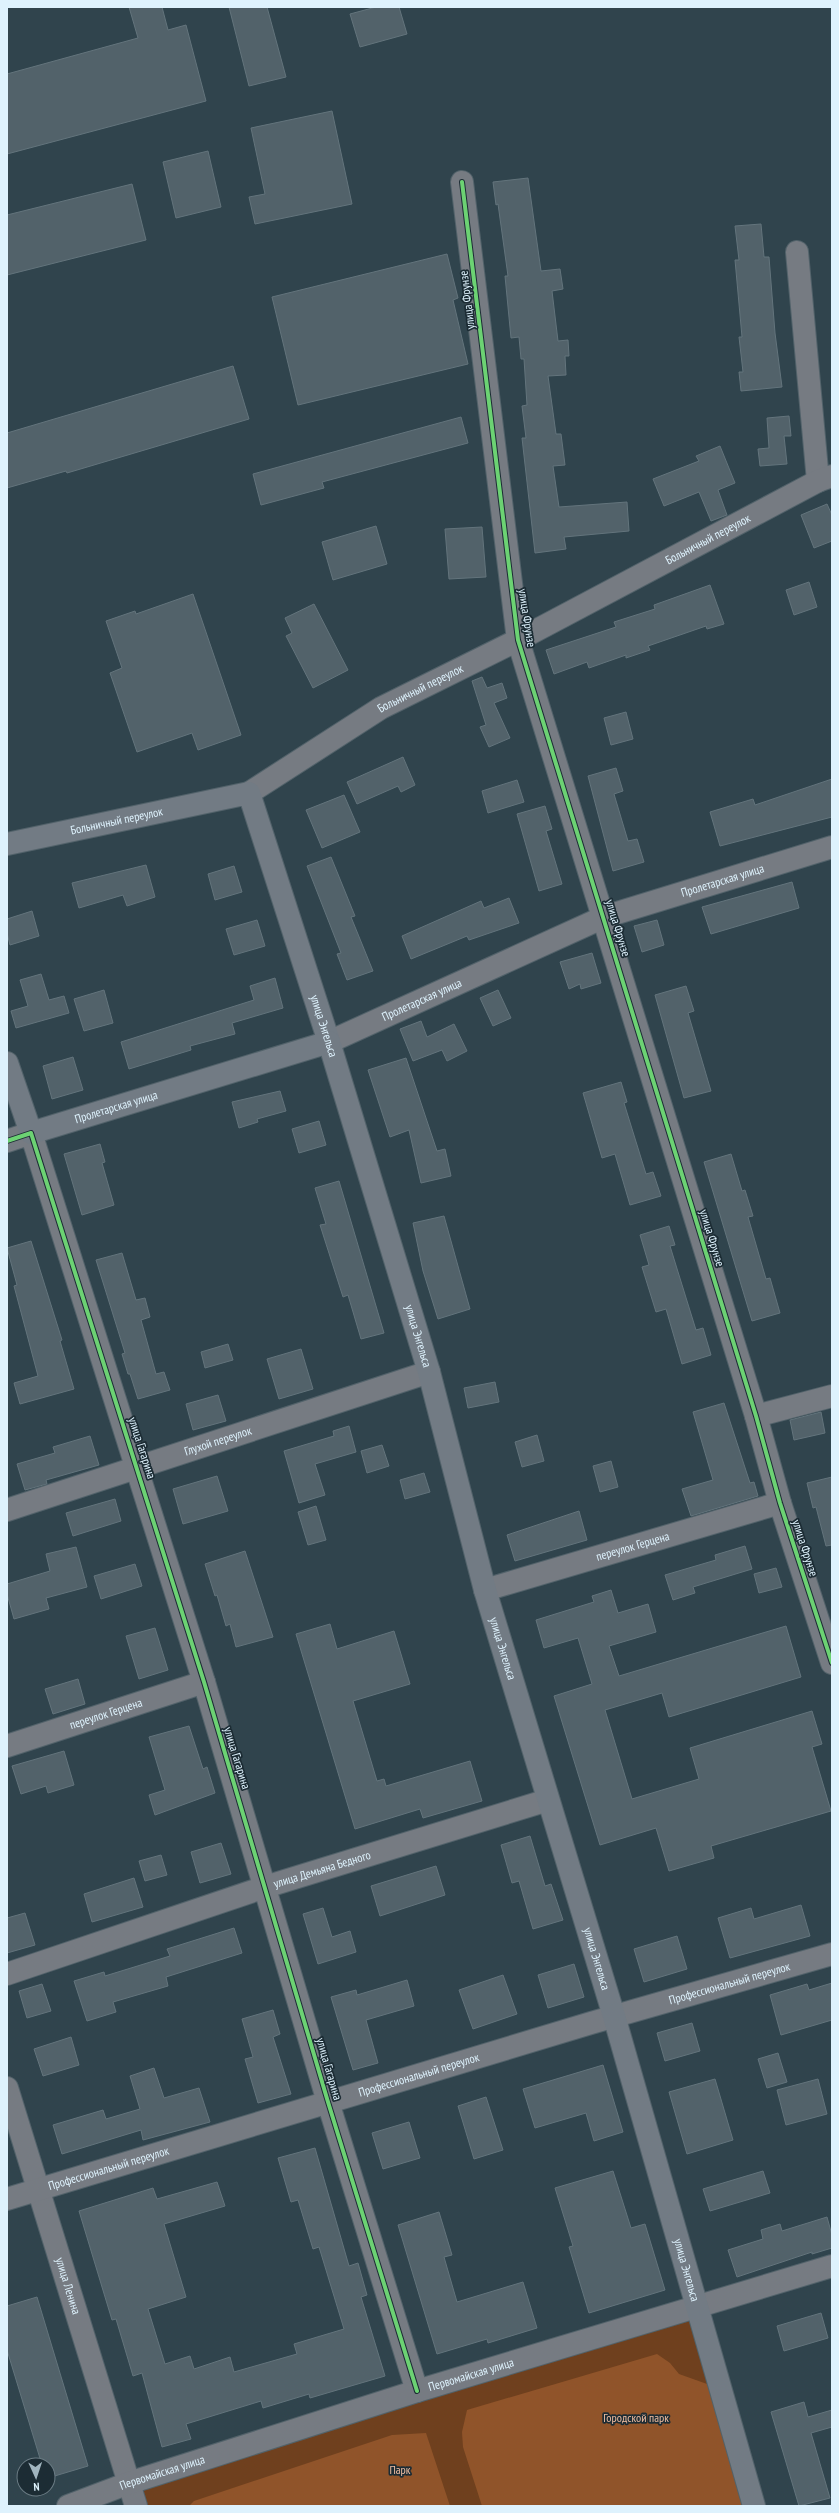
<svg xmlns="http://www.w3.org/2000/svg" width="839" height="2513" viewBox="0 0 839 2513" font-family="'PT Sans Narrow',sans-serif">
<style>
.green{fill:#6f401e}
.forest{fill:#90542a}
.building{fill:#52626a;stroke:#63747c}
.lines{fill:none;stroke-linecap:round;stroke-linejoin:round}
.minor-casing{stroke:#52626a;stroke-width:24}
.major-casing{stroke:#52626a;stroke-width:24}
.minor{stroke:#767b82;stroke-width:22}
.major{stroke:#727b84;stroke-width:22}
.cycleway-casing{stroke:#1c2c34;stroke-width:6}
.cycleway{stroke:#6cd273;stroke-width:4}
.labels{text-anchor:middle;stroke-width:3.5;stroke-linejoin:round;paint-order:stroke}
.street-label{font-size:12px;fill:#def2fd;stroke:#1c2c34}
.park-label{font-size:12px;fill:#f0bea2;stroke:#1c2c34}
</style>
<rect width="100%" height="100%" fill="#30444d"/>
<path class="green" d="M696,2306L759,2506H136L129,2483Z"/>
<path class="forest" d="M657,2354L670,2363L679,2374L707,2384L750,2506H482L463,2447L462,2432L467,2410Z
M426,2433L450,2506H189L194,2501L392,2435Z"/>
<path class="building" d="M129,7H162L168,30L186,25L206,101L7,154V74L138,38Z
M229,7H267L286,77L249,86Z
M376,7H399L407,34L360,47L350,14Z
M332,111L352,204L255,224L249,197L265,194L251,128Z
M208,151L221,207L176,218L163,162Z
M528,178L541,271L560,269L563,289L552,291L558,341L568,340L569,356H565L566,375L548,376L556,434H561L565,465L553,466L559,507L627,502L629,531L564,537L566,549L535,553L522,438H526L522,406L527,405L524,359H521L519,337L511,338L505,276H508L498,204L496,205L493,182Z
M132,184L146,240L7,275V215Z
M761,224L764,257H769L775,333L782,387L741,391L739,372H743L739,337H742L735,260H739L735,226Z
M447,254L458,298L453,300L468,364L298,405L272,297Z
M233,366L249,419L67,473L66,471L7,488V433Z
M789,416L791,436H784L787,464L760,466L758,449L769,448L767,418Z
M461,417L468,443L322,482L324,488L261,505L253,474Z
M720,446L735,483L718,490L727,515L711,521L699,492L664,506L653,479L699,461L696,456Z
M827,504L832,515V541L814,548L801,515Z
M376,526L387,564L333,580L322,542Z
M482,527L486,577L449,579L445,529Z
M809,582L817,607L794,615L786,590Z
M710,585L724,624L707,629L706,626L648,646L650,650L626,658V655L589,668L587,662L554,674L546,650L616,627L614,622L655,609L654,605Z
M193,594L241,735L198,750L192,733L137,752L110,673L122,668L106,621L135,611L136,614Z
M314,604L348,670L313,688L286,636L292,633L285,618Z
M482,677L487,688L502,683L507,698L494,703L510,738L489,747L480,727L486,725L472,681Z
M626,712L633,739L611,745L604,718Z
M403,757L415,785L401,792L398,786L357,804L347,782Z
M616,768L623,791L614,794L628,841L637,839L644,862L613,871L588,776Z
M832,779V817L720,846L710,812L753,799L755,805Z
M517,780L524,802L488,813L482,791Z
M344,795L360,832L322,848L306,810Z
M545,806L552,829L546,831L562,884L539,891L517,814Z
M331,857L355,916L351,917L373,971L347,980L337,954L341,953L307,866Z
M146,865L155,897L127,906L123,895L79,908L72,883Z
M234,866L242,892L215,900L208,874Z
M792,882L799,908L711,934L702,907Z
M509,898L519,923L469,940L467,936L411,959L402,936L481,901L484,908Z
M32,911L39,936L10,945L7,933V919Z
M257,920L265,946L234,955L226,929Z
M657,920L664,945L642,952L634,926Z
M592,953L601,983L581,989L580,984L569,989L560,962Z
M41,974L49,1000L64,996L69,1013L16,1028L11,1011L28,1006L20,980Z
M275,978L283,1008L232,1023L235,1034L190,1046L191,1050L129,1069L121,1042L254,1000L250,986Z
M686,986L694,1011L688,1013L711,1091L684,1098L655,995Z
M104,990L113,1023L84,1031L74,999Z
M498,990L511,1018L493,1026L480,998Z
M421,1021L427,1037L454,1024L467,1051L447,1061L442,1050L413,1061L400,1029Z
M73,1057L83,1090L52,1099L43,1066Z
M406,1058L437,1151L445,1149L451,1176L421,1183L409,1130L390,1137L368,1070Z
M621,1082L627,1102L624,1103L646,1174L653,1172L661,1196L630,1205L615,1154L602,1158L583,1093Z
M280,1091L286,1111L257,1119L258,1122L239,1128L232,1102Z
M319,1121L326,1145L299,1153L292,1129Z
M100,1144L105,1162L102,1163L114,1205L82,1215L64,1154Z
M731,1154L742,1191L745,1190L753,1216L748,1217L766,1279L770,1278L780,1313L752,1321L704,1162Z
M339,1181L384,1333L361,1339L348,1295L343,1297L320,1225L326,1224L315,1188Z
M444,1216L470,1309L438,1319L423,1271L413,1223Z
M669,1226L675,1245L670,1246L696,1330L703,1328L711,1355L682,1364L666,1309L656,1312L642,1267L649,1265L640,1235Z
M31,1241L62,1340L60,1341L74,1389L20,1404L14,1383L38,1376L14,1286L17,1285L7,1248Z
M122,1253L136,1300L145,1298L150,1317L141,1320L156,1374L164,1372L170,1390L138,1399L130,1374H128L122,1354L125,1353L96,1260Z
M228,1344L233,1360L205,1368L201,1352Z
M301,1349L313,1389L279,1399L267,1359Z
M495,1382L499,1402L468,1408L464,1388Z
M218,1395L226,1421L193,1430L186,1404Z
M724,1403L750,1483L754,1482L758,1496L691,1516L682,1489L713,1480L693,1412Z
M821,1412L825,1433L794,1440L790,1420Z
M349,1426L356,1452L315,1464L325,1495L299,1503L284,1451L334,1436L333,1431Z
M537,1435L544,1461L522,1467L515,1442Z
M90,1436L99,1465L46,1480L47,1484L25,1490L17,1464L55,1453L53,1447Z
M382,1445L389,1466L367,1473L361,1451Z
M611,1461L618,1487L600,1492L593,1466Z
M424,1473L430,1492L405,1499L400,1480Z
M217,1476L228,1511L183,1524L173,1489Z
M832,1477V1545L826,1546L816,1507L813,1508L807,1483Z
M115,1499L121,1521L73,1536L66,1513Z
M316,1506L326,1540L308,1545L298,1512Z
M579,1511L587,1540L515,1561L507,1535Z
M745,1546L752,1569L693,1587L695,1593L673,1600L665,1575L716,1560L715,1555Z
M76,1547L87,1587L46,1598L49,1609L14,1619L7,1594V1584L50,1571L46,1554Z
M245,1551L273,1637L236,1647L230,1624L226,1626L217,1595L215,1596L205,1564Z
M135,1564L142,1586L101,1599L94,1576Z
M776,1568L782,1587L759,1593L754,1574Z
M611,1590L618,1613L648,1604L656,1632L609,1646L619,1676L786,1626L801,1677L669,1717L662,1693L605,1710L632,1799L699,1779L690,1748L812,1711L822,1744L812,1747L831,1811L711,1846L714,1858L669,1871L656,1828L600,1845L554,1696L592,1684L578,1638L544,1648L536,1620L594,1602L592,1596Z
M330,1624L337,1649L394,1631L410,1684L353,1701L377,1781L384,1779L386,1786L470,1761L482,1801L423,1818L420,1809L355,1829L296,1634Z
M155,1628L168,1670L139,1679L126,1636Z
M78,1679L85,1704L53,1714L45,1689Z
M189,1726L203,1769L207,1767L215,1793L155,1815L149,1795L165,1790L149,1737Z
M64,1751L74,1785L48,1793L46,1786L21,1794L12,1766Z
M530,1836L545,1886L551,1884L563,1920L533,1929L519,1881L512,1883L501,1845Z
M221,1843L231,1874L200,1883L191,1852Z
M161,1855L167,1875L145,1881L139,1861Z
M436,1866L445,1895L380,1916L371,1886Z
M134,1878L143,1907L92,1922L84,1894Z
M801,1905L810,1936L730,1958L718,1918L751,1908L754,1919Z
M323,1908L332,1937L350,1931L356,1952L318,1964L303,1914Z
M25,1913L35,1945L7,1953V1918Z
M234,1928L242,1953L166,1977L168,1986L113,2002L116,2012L87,2021L74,1981L104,1972L105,1976L170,1956L167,1949Z
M677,1936L687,1969L644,1982L634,1949Z
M574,1964L584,1997L548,2008L538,1975Z
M503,1975L517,2014L473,2029L459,1990Z
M407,1980L414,2006L366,2020L378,2063L353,2070L331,1997L356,1990L357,1995Z
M832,1983V2020L781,2035L770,1995L807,1984L809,1990Z
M42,1984L51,2011L27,2018L19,1991Z
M273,2010L280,2034L273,2037L291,2094L258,2103L245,2059L253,2057L242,2019Z
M692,2023L700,2051L665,2061L657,2033Z
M71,2037L79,2065L43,2076L34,2049Z
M778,2053L787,2082L767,2088L758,2059Z
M603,2065L623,2132L594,2141L586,2113L535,2128L523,2089Z
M154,2068L164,2098L199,2088L210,2122L143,2140L141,2130L62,2154L53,2125L103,2110L106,2119L140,2109L130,2076Z
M715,2079L733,2140L687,2154L669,2092Z
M818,2079L827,2114L786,2125L777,2090Z
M486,2097L503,2150L474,2159L458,2106Z
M409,2122L420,2158L383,2169L372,2133Z
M315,2148L349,2266L358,2263L367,2295L361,2297L385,2376L310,2398L309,2394L263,2408L261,2401L186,2424L191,2439L162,2447L142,2373L133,2376L116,2319L112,2320L79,2211L153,2188L157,2199L217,2182L225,2206L164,2224L186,2297L148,2309L165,2364L190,2356L194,2369L230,2357L234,2372L297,2354L294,2344L344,2329L319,2247L313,2249L298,2200L291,2202L278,2158Z
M613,2171L631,2228L645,2224L665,2290L589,2313L569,2247L573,2246L555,2188Z
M763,2171L770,2193L710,2211L703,2189Z
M439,2212L452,2255L444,2257L457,2302L523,2282L537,2328L488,2343L487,2339L437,2354L398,2225Z
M827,2217L832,2235V2248L812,2254V2252L737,2277L728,2250L763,2239L761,2230L780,2224L782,2231Z
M37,2297L88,2466L48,2478V2465H42L7,2350V2306Z
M821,2313L828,2338L784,2351L777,2326Z
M804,2402L808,2417L832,2410V2427L811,2433L830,2498L799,2506L771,2412Z"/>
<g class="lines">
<g class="minor-casing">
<g id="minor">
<path d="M462,182L518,640L756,1416L780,1503L832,1663"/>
<path d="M797,252L818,481"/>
<path id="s1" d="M249,793L381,708L518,640L818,481L832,476"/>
<path id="s2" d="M329,1042L604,917L832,847"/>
<path d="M7,1141L31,1133L204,1682L328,2102L417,2391"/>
<path d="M756,1416L832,1396"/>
<path id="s3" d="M7,1510L429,1372"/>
<path id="s4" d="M485,1590L780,1503"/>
<path id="s5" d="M7,1746L204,1682"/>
<path id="s6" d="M7,1974L265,1887L548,1800"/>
<path id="s7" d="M7,2088L136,2506"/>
<path id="s8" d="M7,2199L591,2023L832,1954"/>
<path id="s9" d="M68,2506L129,2483L417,2391L832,2266"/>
</g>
</g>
<g class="major-casing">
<g id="major">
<path id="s10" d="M7,844L249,793L329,1042L429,1372L485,1590L614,2016L754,2506"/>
<path id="s11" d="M7,1063L31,1133L329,1042"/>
</g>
</g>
<use href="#minor" class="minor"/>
<use href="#major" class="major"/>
<g class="cycleway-casing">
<path id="cycleway" d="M462,182L518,640L756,1416L780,1503L832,1663
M7,1141L31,1133L204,1682L328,2102L417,2391"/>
</g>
<use href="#cycleway" class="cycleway"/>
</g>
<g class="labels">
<g class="street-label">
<text transform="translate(467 300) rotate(-97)" y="4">улица Фрунзе</text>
<text dy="4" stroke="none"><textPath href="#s1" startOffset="525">Больничный переулок</textPath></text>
<text transform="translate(527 618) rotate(81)" y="4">улица Фрунзе</text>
<text dy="4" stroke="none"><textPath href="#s1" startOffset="201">Больничный переулок</textPath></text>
<text dy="4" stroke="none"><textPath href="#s10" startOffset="112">Больничный переулок</textPath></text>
<text dy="4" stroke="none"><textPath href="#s2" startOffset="426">Пролетарская улица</textPath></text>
<text transform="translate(618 928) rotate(73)" y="4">улица Фрунзе</text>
<text dy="4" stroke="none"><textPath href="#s2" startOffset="102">Пролетарская улица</textPath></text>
<text dy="4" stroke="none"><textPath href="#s10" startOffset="492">улица Энгельса</textPath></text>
<text dy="4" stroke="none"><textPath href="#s11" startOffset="163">Пролетарская улица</textPath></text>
<text transform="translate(712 1238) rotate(73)" y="4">улица Фрунзе</text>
<text dy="4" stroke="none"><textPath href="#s10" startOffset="816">улица Энгельса</textPath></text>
<text dy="4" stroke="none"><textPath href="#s3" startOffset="222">Глухой переулок</textPath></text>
<text transform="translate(142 1448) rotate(72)" y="4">улица Гагарина</text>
<text dy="4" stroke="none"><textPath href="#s4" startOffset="154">переулок Герцена</textPath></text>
<text transform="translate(805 1548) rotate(72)" y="4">улица Фрунзе</text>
<text dy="4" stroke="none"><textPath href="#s10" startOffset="1140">улица Энгельса</textPath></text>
<text dy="4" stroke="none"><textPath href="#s5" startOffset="104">переулок Герцена</textPath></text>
<text transform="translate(237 1758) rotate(73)" y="4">улица Гагарина</text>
<text dy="4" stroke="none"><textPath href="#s6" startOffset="332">улица Демьяна Бедного</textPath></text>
<text dy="4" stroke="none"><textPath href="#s10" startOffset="1464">улица Энгельса</textPath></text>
<text dy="4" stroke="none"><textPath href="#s8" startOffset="754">Профессиональный переулок</textPath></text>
<text transform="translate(329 2069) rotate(74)" y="4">улица Гагарина</text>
<text dy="4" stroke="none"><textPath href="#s8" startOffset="430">Профессиональный переулок</textPath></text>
<text dy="4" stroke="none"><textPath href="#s8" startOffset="106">Профессиональный переулок</textPath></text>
<text dy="4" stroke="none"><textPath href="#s10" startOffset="1788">улица Энгельса</textPath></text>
<text dy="4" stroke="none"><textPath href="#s7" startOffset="207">улица Ленина</textPath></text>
<text dy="4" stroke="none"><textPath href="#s9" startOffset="424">Первомайская улица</textPath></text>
<text dy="4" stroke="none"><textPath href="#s9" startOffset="100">Первомайская улица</textPath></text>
</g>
<g class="park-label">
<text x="636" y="2422">Городской парк</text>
<text x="400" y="2474">Парк</text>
</g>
</g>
<rect width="839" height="2513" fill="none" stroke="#def2fd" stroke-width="16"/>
<g transform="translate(36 2477) rotate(177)"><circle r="19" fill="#1c2c34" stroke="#6a7b84"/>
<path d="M0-3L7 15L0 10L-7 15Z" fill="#a1b5bf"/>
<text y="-6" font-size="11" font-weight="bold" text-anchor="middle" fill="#def2fd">N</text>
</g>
</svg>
